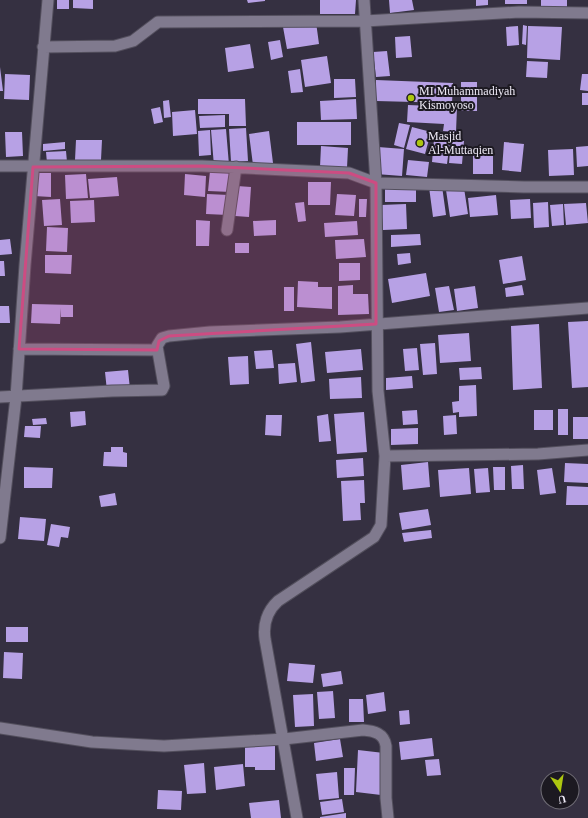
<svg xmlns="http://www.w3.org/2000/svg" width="588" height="818" viewBox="0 0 588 818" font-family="'Times New Roman',serif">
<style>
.building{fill:#b7a1e5}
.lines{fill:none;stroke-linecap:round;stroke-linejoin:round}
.minor-casing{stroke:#534f5d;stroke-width:13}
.minor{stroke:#807a8e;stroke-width:11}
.marked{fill:#cd4c82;fill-opacity:0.2;stroke:#cd4c82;stroke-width:3;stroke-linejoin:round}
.poi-dot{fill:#adc610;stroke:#1c1921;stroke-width:1.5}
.labels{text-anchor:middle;stroke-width:4;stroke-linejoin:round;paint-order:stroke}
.poi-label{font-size:12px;fill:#eeeaf6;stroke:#1c1921;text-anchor:start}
</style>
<rect width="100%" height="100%" fill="#353041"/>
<path class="building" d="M57,0H69V9H57Z
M73,0H93V9L73,8Z
M247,0H265V1L248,3Z
M320,0H356L355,14H320Z
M389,0H412L414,10L390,13Z
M476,0H488V5L476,6Z
M505,0H527V4H505Z
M541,0H567V7L541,8Z
M316,22L319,44L287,49L283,27Z
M523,25L527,26L526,45L522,44Z
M518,26L519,45L507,46L506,27Z
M528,26L562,27L560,60L527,58Z
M410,36L412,57L396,58L395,37Z
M280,40L283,57L271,60L268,42Z
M250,44L254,68L228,72L225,48Z
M387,51L390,76L376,77L373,52Z
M327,56L331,83L305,87L301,60Z
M527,61L548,62L547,78L526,77Z
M0,67L3,91H0Z
M300,69L303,92L291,93L288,71Z
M5,74L30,75L29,100L4,99Z
M582,74H588V91L580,90Z
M334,79H355L356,97L334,98Z
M376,80L453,83L452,103L376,101Z
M461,82H477V111H461Z
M582,93H588V105H582Z
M198,99H245L246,126H229V114H198Z
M356,99L357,119L321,120L320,101Z
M169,100L171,117L164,118L163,101Z
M408,105L457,107L456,132L443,131L444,124L407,122Z
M160,107L163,122L154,124L151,109Z
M195,110L197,134L173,136L172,112Z
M225,115V127L200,128L199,116Z
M297,122H351V145H297Z
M399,123L410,125L404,148L394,145Z
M412,127L431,132L425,154L406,149Z
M246,128L248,161L231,162L229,129Z
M226,129L229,165L214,166L211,130Z
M210,130L211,155L199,156L198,131Z
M269,131L273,163L253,165L249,134Z
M5,132H22L23,156L6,157Z
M434,139L450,141L447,164L432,162Z
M76,140H102L101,160H75Z
M451,140L464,141L462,164L449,163Z
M65,142V149L43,151V144Z
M504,142L524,144L521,172L502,170Z
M321,146L348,148L347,168L320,167Z
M588,146V166L577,167L576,147Z
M378,147L404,149L402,176L376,174Z
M573,149L574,175L549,176L548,150Z
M66,151L67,162L47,163L46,152Z
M473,152H493V174H473Z
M408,160L429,162L427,177L406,175Z
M210,171L233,173L231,192L208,191Z
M35,173H51V197L34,196Z
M86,174L88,198L66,199L65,175Z
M185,174L206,176L205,197L184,195Z
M117,177L119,196L90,198L88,179Z
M308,182H331L330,205H308Z
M237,186L251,187L249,217L235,216Z
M385,186H416V202H385Z
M442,186L446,215L433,217L429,187Z
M464,188L468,214L450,217L446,190Z
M207,194L229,195L228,215L206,214Z
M337,194L356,195L354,216L335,215Z
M496,195L498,215L470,217L468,198Z
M60,199L62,225L44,226L42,200Z
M359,199H367L366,217H359Z
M530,199L531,218L511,219L510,200Z
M94,200L95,222L71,223L70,201Z
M304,202L306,221L298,222L295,203Z
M548,202L549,227L534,228L533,203Z
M586,203L588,223L566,225L564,204Z
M406,204L407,229L383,230L381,205Z
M563,204L564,225L552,226L550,205Z
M196,220L210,221L209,246H196Z
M276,220V235L254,236L253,221Z
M357,221L358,235L325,237L324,223Z
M47,227L68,228L67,252L46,251Z
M420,234L421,245L391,247V235Z
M10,239L12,254L0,255V240Z
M364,239L366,257L336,259L335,240Z
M235,243H249V253H235Z
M410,253L411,263L398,265L397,254Z
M45,255H72L71,274L45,273Z
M522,256L526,280L503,284L499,260Z
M0,261H4L5,276H0Z
M339,263H360V280L339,281Z
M426,273L430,296L392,303L388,279Z
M298,281L318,282V287H332V309L297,307Z
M353,285V294H368L369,314L338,315V286Z
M522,285L524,295L506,297L505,288Z
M449,286L454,310L439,312L435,288Z
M475,286L478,308L457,311L454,289Z
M284,287H294V311H284Z
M32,304L73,305V317H61V308L60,324L31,323Z
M0,306H9L10,323H0Z
M588,321V387L572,388L568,322Z
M539,324L542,388L513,390L511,326Z
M469,333L471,361L440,363L438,335Z
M311,342L315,381L301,383L296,344Z
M435,343L437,374L423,375L420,344Z
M417,348L419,370L405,371L403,349Z
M361,349L363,370L327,373L325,352Z
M272,350L274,368L256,369L254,351Z
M248,356L249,384L230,385L228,357Z
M295,363L297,382L279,384L278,364Z
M481,367L482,379L460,380L459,368Z
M128,370L130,389L107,391L105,372Z
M412,376L413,388L386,390V378Z
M361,377L362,398L330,399L329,379Z
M476,385L477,416L459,417V412L453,413L452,402L459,401V386Z
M558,409H568V435H558Z
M417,410L418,424L403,425L402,411Z
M534,410H553V430H534Z
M85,411L86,425L71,427L70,412Z
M364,412L367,452L337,454L334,414Z
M328,414L331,441L319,442L317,416Z
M266,415H282L281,436L265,435Z
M456,415L457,434L444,435L443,416Z
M573,417H588V439H573Z
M46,418L47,424L33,425L32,419Z
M25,426H41L40,438L24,437Z
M418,428V444L391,445V429Z
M111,447H123V452L127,453V467L103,466L104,452H111Z
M363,458L364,476L337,478L336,460Z
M428,462L430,487L403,490L401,465Z
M565,463L588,464V483L564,482Z
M523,465L524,489H512L511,466Z
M24,467L53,468L52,488H24Z
M493,467H505V490H494Z
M469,468L471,494L440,497L438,470Z
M488,468L490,492L476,493L474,469Z
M552,468L556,493L540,495L537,470Z
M364,480L365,503H360L361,520L343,521L341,481Z
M567,486L588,487V505H566Z
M115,493L117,505L101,507L99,496Z
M428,509L431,525L402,530L399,513Z
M20,517L46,519L44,541L18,539Z
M51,524L70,527L68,538L61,537L59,547L47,545Z
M431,530L432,538L404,542L402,533Z
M6,627H28V642H6Z
M4,652L23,653L22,679L3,678Z
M289,663L315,665L313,683L287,681Z
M341,671L343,684L323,687L321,674Z
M333,691L335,718L319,719L317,692Z
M384,692L386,711L368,714L366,695Z
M313,694L314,726L295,727L293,695Z
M349,699H363L364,722H349Z
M409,710L410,724L400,725L399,711Z
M432,738L434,756L401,760L399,742Z
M340,739L343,757L316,761L314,743Z
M245,745H275V770H255V767H245Z
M358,750L384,753L381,795L356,792Z
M439,759L441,775L427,776L425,760Z
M204,763L206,793L187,794L184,765Z
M243,764L245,786L216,790L214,767Z
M344,768H355L354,795H344Z
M337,772L339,798L319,800L316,774Z
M158,790L182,791L181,810L157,809Z
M342,799L344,812L322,815L320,802Z
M279,800L281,818H251L249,803Z
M346,813V818H320V817Z"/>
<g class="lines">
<g class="minor-casing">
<path id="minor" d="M43,47L115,46L133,41L158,22L365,21L519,12L588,13
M0,166H202L349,173L376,183L524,187H588
M227,230L236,167
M19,349L157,350
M0,397L112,391L162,390L164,386L157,346L162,338L169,336L210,332L340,327L588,308
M385,456L538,454L588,450
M0,538L16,397L25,265L48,0
M0,728L92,742L164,746L284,739L363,730C374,731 384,733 386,746V798L388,818
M297,818L265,639C263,625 267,611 278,601L374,537L381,525L385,456L378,391L376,183L364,0"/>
</g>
<use href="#minor" class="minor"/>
</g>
<path class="marked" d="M202,166L349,173L376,183V324L169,336L159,341L157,350L19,349L33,167Z"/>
<g class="poi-dot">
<circle cx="411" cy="98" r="4"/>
<circle cx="420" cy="143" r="4"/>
</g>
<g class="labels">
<g class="poi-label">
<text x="419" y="95">MI Muhammadiyah<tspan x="419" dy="14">Kismoyoso</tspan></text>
<text x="428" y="140">Masjid<tspan x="428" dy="14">Al-Muttaqien</tspan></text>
</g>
</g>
<g transform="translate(560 790) rotate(168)"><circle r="19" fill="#1c1921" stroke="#706d76"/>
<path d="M0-3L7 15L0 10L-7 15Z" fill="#adc610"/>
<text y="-6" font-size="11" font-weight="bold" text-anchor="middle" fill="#eeeaf6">U</text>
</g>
</svg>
